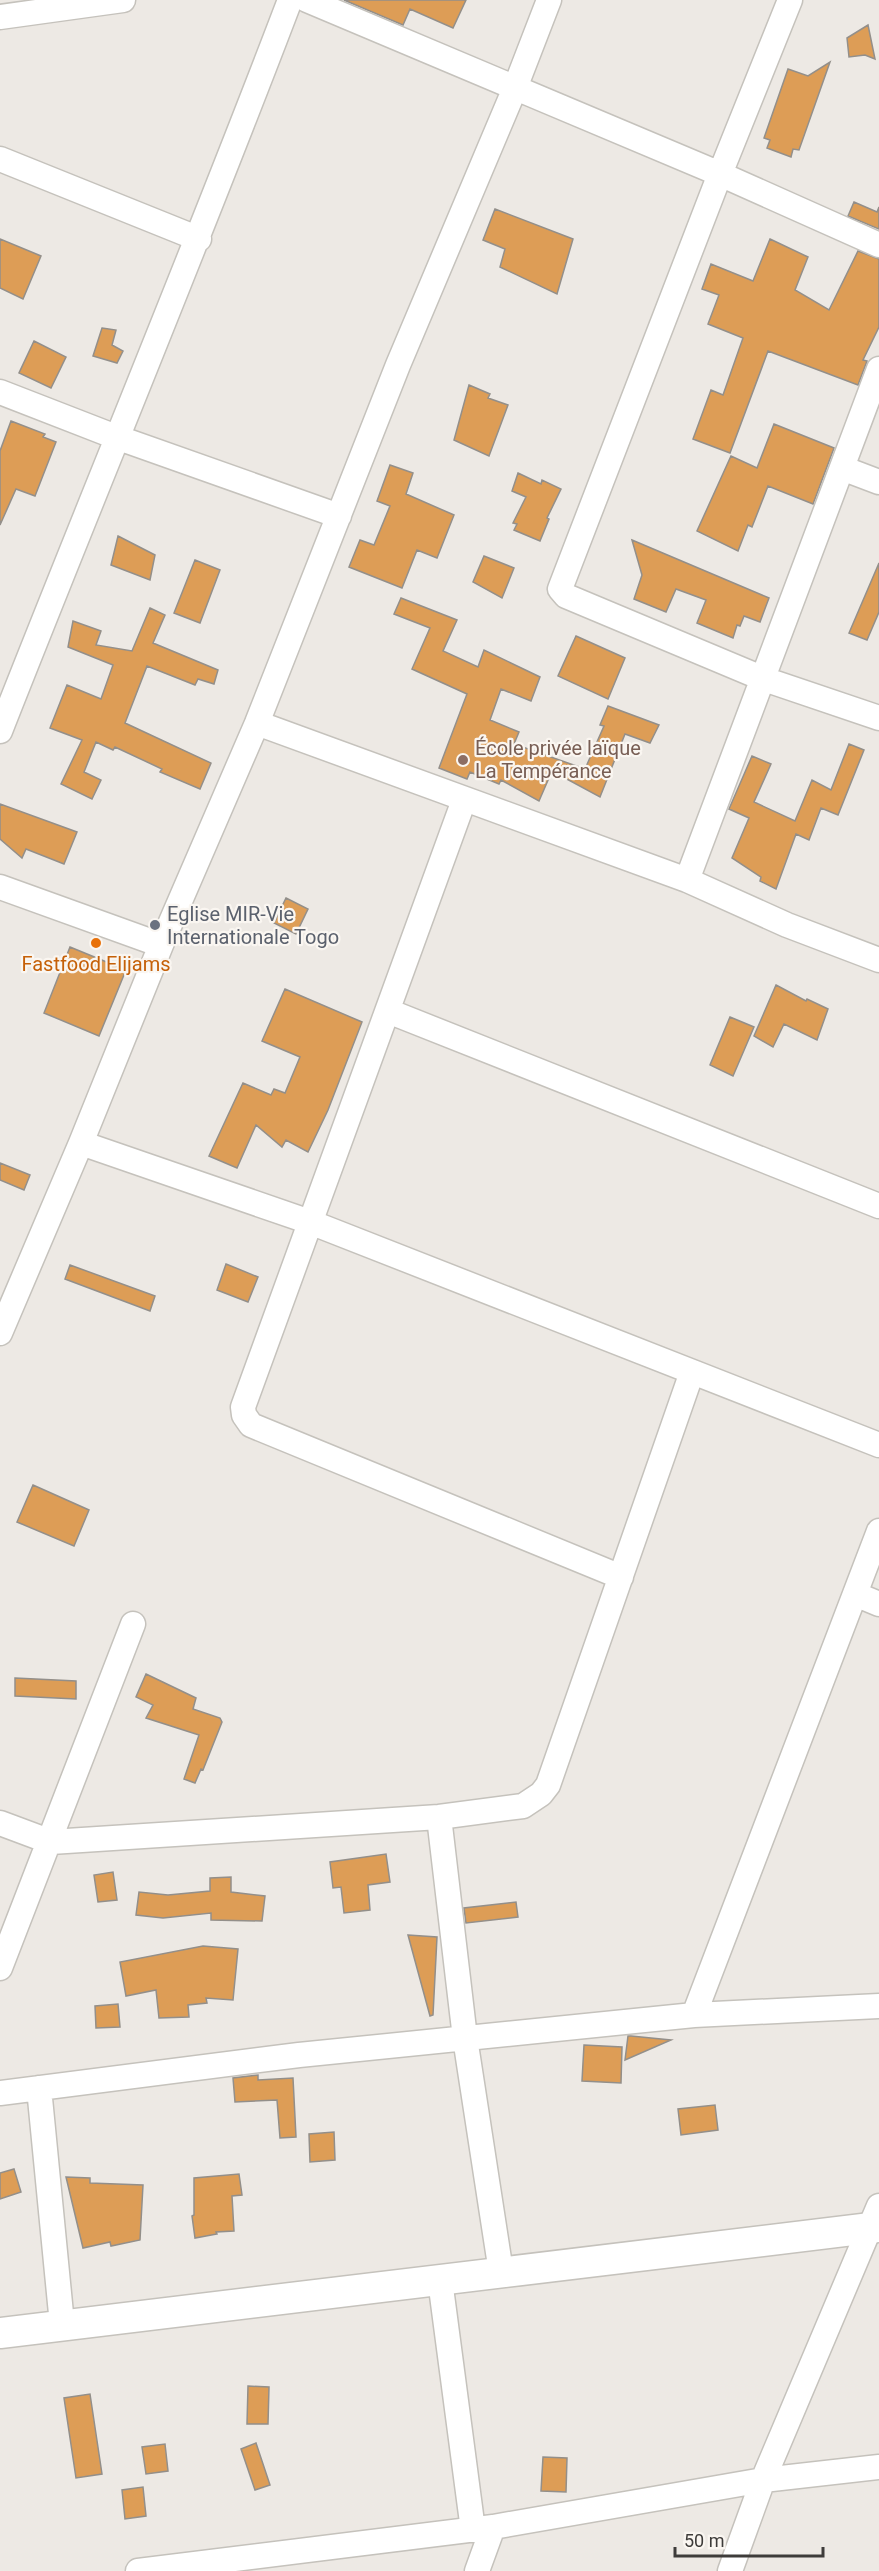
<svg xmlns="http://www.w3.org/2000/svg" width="879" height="2571" viewBox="0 0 879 2571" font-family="Roboto,sans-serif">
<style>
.building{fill:#dd9d56;stroke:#938f8a;stroke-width:1.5}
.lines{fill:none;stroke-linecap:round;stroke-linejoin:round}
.minor-casing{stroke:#c5c2bc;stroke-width:27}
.tertiary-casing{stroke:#c5c2bc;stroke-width:33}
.minor{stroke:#fff;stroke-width:24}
.tertiary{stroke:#fff;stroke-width:30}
.education-dot{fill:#8d6e63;stroke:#faf6f1;stroke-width:2}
.worship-dot{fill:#6b7280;stroke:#faf6f1;stroke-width:2}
.food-dot{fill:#e8710a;stroke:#faf6f1;stroke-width:2}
.labels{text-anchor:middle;stroke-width:4.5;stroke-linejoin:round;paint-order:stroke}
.education-label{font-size:20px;fill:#785e54;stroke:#faf6f1;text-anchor:start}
.worship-label{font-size:20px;fill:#5b616d;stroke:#faf6f1;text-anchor:start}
.food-label{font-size:20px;fill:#c56008;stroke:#faf6f1}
</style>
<rect width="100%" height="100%" fill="#ede9e4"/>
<path class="building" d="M344,0H466L453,28L410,9L403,25Z
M868,25L875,59L865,55L849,57L847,38Z
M830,62L799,150L793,149L791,157L767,148L770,140L764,138L788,69L808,76Z
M854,202L877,212L879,207V229L848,216Z
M495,209L573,239L557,294L500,267L505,249L483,240Z
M0,239L41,256L23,299L0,288Z
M770,239L808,257L795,290L829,310L858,251L879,259V327L863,360L867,361L858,385L768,351L730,453L693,439L711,390L723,395L743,338L708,324L719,295L702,289L711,264L753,281Z
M102,328L116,330L112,345L123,351L117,363L93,356Z
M34,341L66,357L51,388L19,373Z
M469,385L490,394L488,398L508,405L489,456L454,440Z
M11,421L45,434L43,437L56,442L35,496L16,489L0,525V451Z
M774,424L834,448L813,504L768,486L752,527L748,525L738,551L697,531L731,456L757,468Z
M390,465L413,473L406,494L454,515L437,558L417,550L402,588L349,567L360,540L374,545L390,506L377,501Z
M518,473L541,484L542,480L561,489L547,518L549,519L540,541L514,530L517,524L513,523L526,497L512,491Z
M118,536L155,555L150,580L111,565Z
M632,540L769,598L760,622L744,616L740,626L737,625L733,638L697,623L706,600L676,589L666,612L634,599L642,575Z
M484,556L514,568L502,598L473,582Z
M195,560L220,570L200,623L174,613Z
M879,563V612L867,640L849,633Z
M401,598L457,620L443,651L478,667L484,650L540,677L531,701L501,689L490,720L519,732L514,744L585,769L604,726L600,725L608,706L659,725L650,743L625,734L600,797L552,771L539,801L501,780L499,784L470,772L467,779L439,768L467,694L412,669L430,628L394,614Z
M150,608L165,615L153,643L218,670L214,684L198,679L195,685L147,666L125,723L211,763L200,789L160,772L162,769L115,747L113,750L96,742L84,772L101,780L92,799L61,784L82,740L50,728L67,685L101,699L113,665L68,647L73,621L101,631L96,645L132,651Z
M576,636L625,658L608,699L558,676Z
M849,744L864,750L838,815L821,808L809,840L796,834L776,889L760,881L761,877L732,858L749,818L729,809L752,756L771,764L754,802L795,821L812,780L831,790Z
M0,804L77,832L64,864L26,849L22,858L0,839Z
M286,898L308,909L296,934L274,923Z
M70,947L126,970L99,1036L44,1013Z
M776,985L806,1001L807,999L828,1009L817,1040L784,1024L773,1047L754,1036Z
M285,989L362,1022L328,1110L308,1152L286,1140L282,1147L256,1125L237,1168L209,1156L243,1083L271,1095L274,1089L285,1093L300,1057L262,1041Z
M730,1017L754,1027L733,1076L710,1065Z
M0,1163L30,1175L24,1190L0,1180Z
M226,1264L258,1277L248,1302L217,1290Z
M70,1265L155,1296L150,1311L65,1279Z
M33,1485L89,1510L74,1546L17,1522Z
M146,1674L196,1698L193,1709L220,1718L222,1722L203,1770L201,1769L195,1783L184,1779L199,1735L146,1718L153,1705L136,1697Z
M15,1678L76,1681V1699L15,1696Z
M386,1854L390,1882L368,1885L370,1910L344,1913L341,1887L333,1888L330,1862Z
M113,1872L117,1900L98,1902L94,1875Z
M231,1877V1892L265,1896L262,1921L211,1920V1913L163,1918L136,1915L139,1892L168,1895L210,1891V1878Z
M516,1902L518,1917L466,1923L464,1908Z
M408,1935L437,1937L433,2015L430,2016Z
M203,1946L238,1949L233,2000L206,1998L207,2003L188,2005L189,2017L159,2018L156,1990L126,1996L120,1962Z
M118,2004L120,2027L96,2028L95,2006Z
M628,2036H631L671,2040L625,2060Z
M584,2045L622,2047L621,2083L582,2081Z
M258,2075V2080L293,2078L296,2137L280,2138L277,2100L235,2102L233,2078Z
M715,2105L718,2130L681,2135L678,2109Z
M334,2132L335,2160L310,2162L309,2134Z
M14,2169L21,2192L0,2199V2173Z
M239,2174L242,2195L232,2196L234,2231L216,2232L217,2234L195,2238L192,2216L194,2215V2178Z
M66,2177L90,2178V2183L143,2185L140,2240L111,2246L110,2242L83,2248Z
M248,2386L269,2387L268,2424H247Z
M90,2394L102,2474L76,2478L64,2398Z
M256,2443L270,2485L255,2490L241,2449Z
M165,2444L168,2471L146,2474L142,2447Z
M543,2457L567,2458L566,2492L541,2491Z
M143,2487L146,2516L125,2519L122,2490Z"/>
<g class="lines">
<g class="minor-casing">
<path id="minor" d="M307,0L720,174L879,245
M790,0L720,174L560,589L566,596L764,679L879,718
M0,17L123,0
M0,159L199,239
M0,392L116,437L339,516
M842,468L879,482
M257,723L687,880L787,925L879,960
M0,731C96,487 197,245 290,0
M464,800L243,1407L244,1415L251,1425L621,1577
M687,880L879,369
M0,887L161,945
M388,1011L879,1206
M81,1143L310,1222L879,1445
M0,1333L81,1143L161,945L257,723L398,365L515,88L549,0
M855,1594L879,1604
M439,1817L465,2038L501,2272
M0,1823L51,1842L439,1817L523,1806L541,1794L548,1785L692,1372
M0,1968L133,1624
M694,2015L879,1531
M39,2088L62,2324
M0,2093L299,2055L694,2015L879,2006
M440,2280L473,2530
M138,2571L493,2527L763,2480L879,2467
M477,2571L493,2527
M730,2571L763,2480L879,2206"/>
</g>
<g class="tertiary-casing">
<path id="tertiary" d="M0,2333L879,2227"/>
</g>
<use href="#minor" class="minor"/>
<use href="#tertiary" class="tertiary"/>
</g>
<circle class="education-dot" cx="463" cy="760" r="6"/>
<circle class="worship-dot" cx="155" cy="925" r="6"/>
<circle class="food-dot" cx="96" cy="943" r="6"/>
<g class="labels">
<g class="education-label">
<text x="475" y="755">École privée laïque<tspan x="475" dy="23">La Tempérance</tspan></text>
</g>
<g class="worship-label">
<text x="167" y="921">Eglise MIR-Vie<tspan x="167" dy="23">Internationale Togo</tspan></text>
</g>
<g class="food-label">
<text x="96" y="971">Fastfood Elijams</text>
</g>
</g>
<path d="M675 2547v9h148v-9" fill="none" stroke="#3e3c3a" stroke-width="3"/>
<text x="684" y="2547" font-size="18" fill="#3e3c3a" stroke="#faf6f1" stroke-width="4.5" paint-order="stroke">50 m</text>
</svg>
